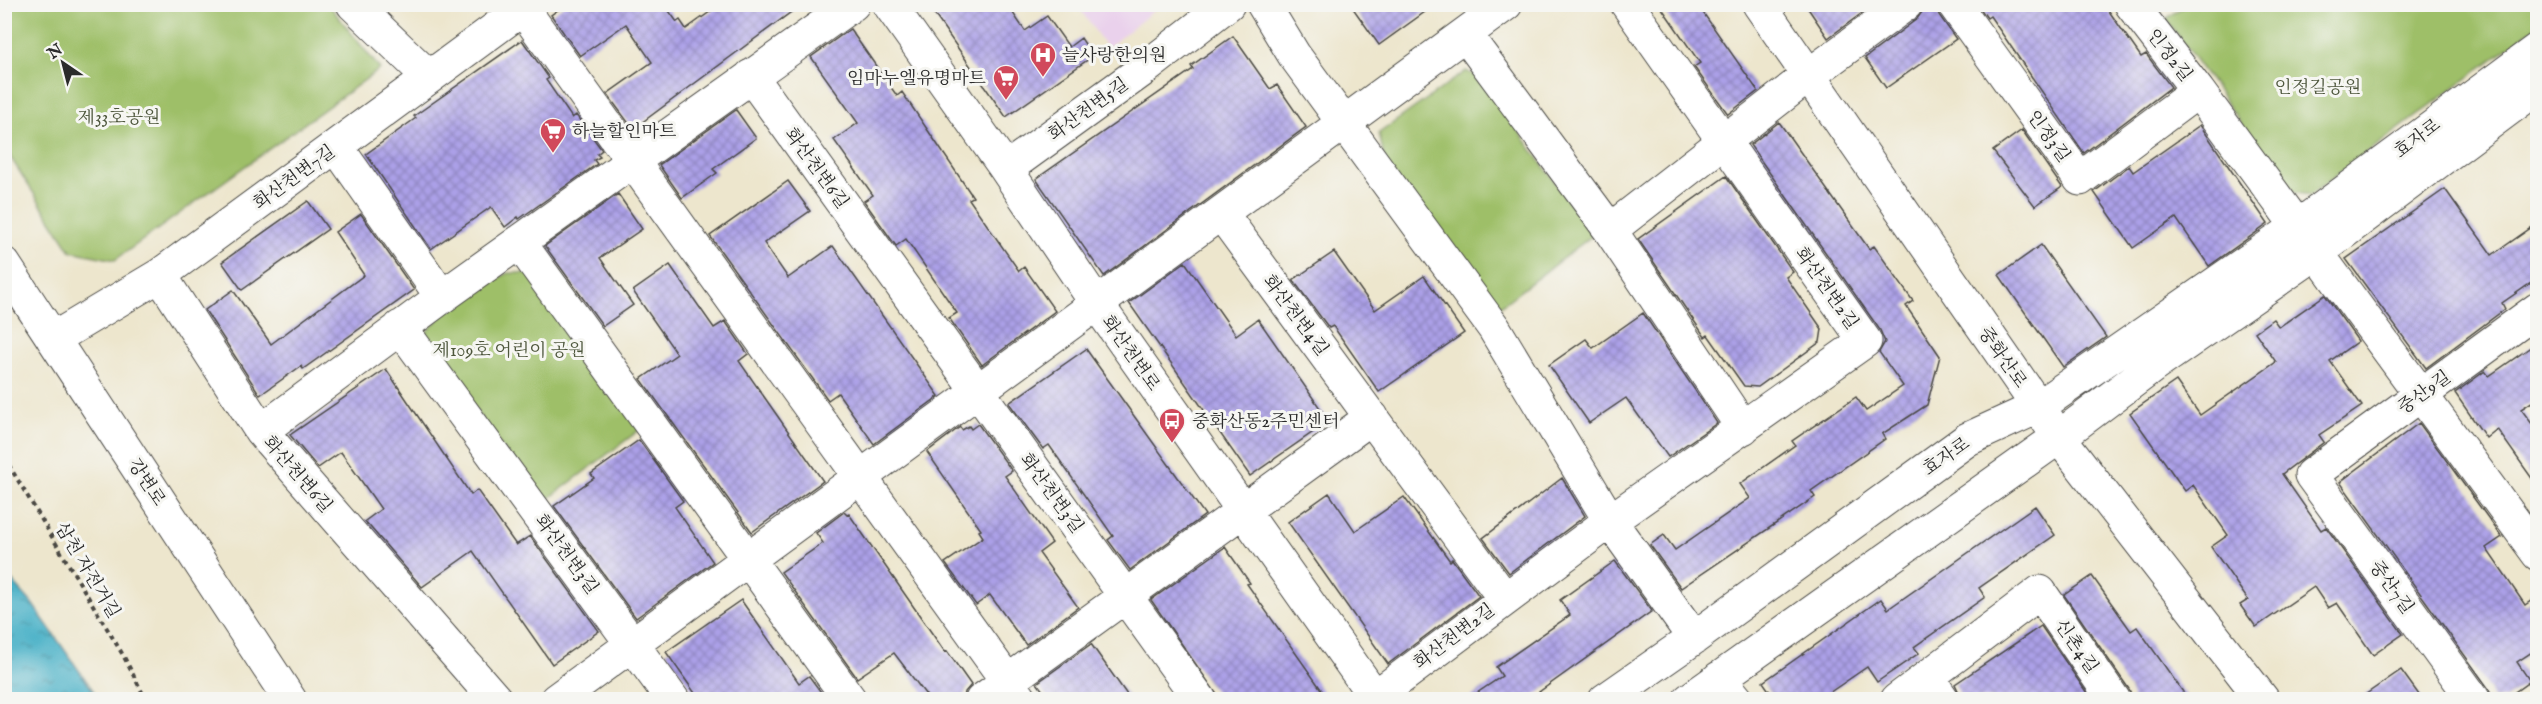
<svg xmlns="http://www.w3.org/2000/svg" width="2542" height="704" viewBox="0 0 2542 704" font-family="'IM FELL English','Noto Serif KR',serif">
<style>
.built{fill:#ead1ec}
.green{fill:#9ebf68;stroke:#64754a;stroke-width:1.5}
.water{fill:url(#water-ripples);stroke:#3a6e79;stroke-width:1.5}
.building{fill:url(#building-cross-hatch)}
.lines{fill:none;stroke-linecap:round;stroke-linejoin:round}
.minor-casing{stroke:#484743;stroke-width:35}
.path{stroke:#484743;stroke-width:4;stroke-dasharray:4.5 4.5;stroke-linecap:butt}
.minor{stroke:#fff;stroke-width:33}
.labels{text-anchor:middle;stroke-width:6;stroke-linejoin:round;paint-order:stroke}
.poi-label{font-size:18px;fill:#2b2b2b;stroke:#f6f6f2;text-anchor:start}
.street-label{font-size:18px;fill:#2b2b2b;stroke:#f6f6f2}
.park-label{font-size:18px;fill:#4e573d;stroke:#f6f6f2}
</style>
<defs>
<pattern id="water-ripples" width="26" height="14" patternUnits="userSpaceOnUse" patternTransform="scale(1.5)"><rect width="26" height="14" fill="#48b1c7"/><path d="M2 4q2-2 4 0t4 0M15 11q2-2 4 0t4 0" fill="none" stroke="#3c90a2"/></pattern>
<pattern id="building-cross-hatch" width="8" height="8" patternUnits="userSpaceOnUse" patternTransform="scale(1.5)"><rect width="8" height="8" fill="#aca0e8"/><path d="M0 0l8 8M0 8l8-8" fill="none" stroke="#8c83bc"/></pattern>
</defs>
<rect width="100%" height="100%" fill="#f6f6f2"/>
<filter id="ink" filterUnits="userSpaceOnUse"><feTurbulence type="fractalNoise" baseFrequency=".0167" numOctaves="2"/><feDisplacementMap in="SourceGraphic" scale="12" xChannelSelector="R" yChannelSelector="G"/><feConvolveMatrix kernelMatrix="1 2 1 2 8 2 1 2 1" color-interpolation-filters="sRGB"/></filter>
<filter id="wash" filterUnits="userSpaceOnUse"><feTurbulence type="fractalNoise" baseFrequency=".008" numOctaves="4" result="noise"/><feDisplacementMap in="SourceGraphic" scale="24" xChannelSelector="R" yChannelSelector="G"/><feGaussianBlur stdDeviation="1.35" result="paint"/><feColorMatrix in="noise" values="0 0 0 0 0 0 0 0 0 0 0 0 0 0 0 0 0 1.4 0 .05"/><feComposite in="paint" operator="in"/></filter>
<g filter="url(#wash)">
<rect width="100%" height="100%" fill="#ede6cd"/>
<path class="built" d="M1077,5H1161L1107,48Z"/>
<path class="green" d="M5,4L329,5L380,69L115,260L71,251L5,149Z
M2186,4L2538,5L2537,26L2310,195L2291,192L2166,19Z
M1466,71L1481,78L1593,235L1493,312L1385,163L1379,133Z
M508,273H530L642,428L543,503L422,338C446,305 473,291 508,273Z"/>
<path class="water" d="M4,572L31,602L99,699H5Z"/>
<g id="blocks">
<path class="building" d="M566,4H664L677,22L680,20L686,29L721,4H802L633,129L607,94L652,62L626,24L580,56L551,15Z
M927,4H1007L1025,31L1047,16L1069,47L1081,38L1093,56L1006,117Z
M1350,4H1436L1379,45Z
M1659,4H1697L1758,91L1728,114L1694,67L1700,63Z
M1805,4H1873V5L1828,38Z
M1930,4H1935L1939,15L1956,39L1886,88L1865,58L1917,19L1924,9Z
M1977,4H2104L2141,57L2146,54L2171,87L2084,153L1990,16L1987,18Z
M850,29L897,96L902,92L973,197L969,199L1019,271L1024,267L1055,311L982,365L949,318L957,313L906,239L896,246L864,201L873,195L834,140L858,123L811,57Z
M1233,36L1270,89L1277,85L1306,127L1104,276L1036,179L1193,69L1191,66Z
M522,40L549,78L546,80L572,118L576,115L602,150L597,154L600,157L594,160L597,164L519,219L518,217L505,227L491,207L431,249L366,154L416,118L414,116Z
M736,110L756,138L713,169L717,173L682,198L659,165Z
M1779,122L1869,249L1874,246L1913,301L1906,306L1940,356L1927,405L1882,434L1885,439L1811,491L1815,497L1681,588L1650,545L1664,535L1675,550L1750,498L1740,484L1795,445L1792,441L1856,397L1866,411L1903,386L1879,352L1885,342L1880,330L1750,145Z
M2200,125L2268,224L2209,266L2176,218L2133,248L2094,192L2129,166L2133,172Z
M2022,130L2062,187L2035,206L1993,151Z
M1726,176L1793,272L1786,277L1822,329L1820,342L1758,387L1744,386L1708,335L1705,337L1638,239Z
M788,181L810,211L764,243L788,278L833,246L939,396L874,444L838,393L828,400L710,236Z
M2445,189L2492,255L2538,223V278L2502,303L2505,309L2426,368L2346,259Z
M618,194L642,229L600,258L633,305L603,326L545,246Z
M308,201L328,229L242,290L222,262Z
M361,214L414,290L303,369L301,366L260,395L205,310L233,290L271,344L364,275L335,232Z
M2041,245L2106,337L2063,367L1999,275Z
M1334,252L1375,310L1424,276L1464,333L1379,392L1333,326L1329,328L1293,280Z
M1185,262L1236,335L1258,319L1329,421L1250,476L1129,303Z
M670,265L714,328L725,321L748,354L739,361L823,481L752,532L641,379L677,354L633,291Z
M2325,295L2358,341L2330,361L2362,406L2319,435L2324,442L2282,474L2321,530L2326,527L2403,634L2373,655L2337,603L2328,608L2314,587L2256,627L2240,605L2248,600L2211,547L2228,535L2193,485L2185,491L2130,413L2176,381L2200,415L2276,362L2255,332L2273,319L2279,327Z
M1643,313L1717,423L1668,457L1626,398L1589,423L1549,365L1586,339L1593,348Z
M2538,342V398L2521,409L2538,432V487L2497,429L2486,438L2455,393L2485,371L2489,376Z
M1086,349L1205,515L1130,570L1108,540L1113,536L1049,445L1043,449L1009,403Z
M386,369L471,495L477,490L516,545L530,536L599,631L552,664L473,551L422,587L365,521L381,509L341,452L318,468L290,435Z
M2419,423L2502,537L2486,548L2525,605L2538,596V648L2517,662L2530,681L2505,699H2493L2489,689L2340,482Z
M978,424L1012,471L1005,476L1052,543L1039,553L1078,607L1026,645L990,595L976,605L945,563L983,537L979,531L981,530L927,452L960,427L962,430L969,426L971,429Z
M639,440L683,501L675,507L713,562L636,618L554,506L594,478L591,474Z
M1562,478L1585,516L1509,573L1483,538Z
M1329,493L1355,531L1404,497L1450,561L1452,559L1479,596L1388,664L1288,522Z
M2035,506L2055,535L1979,588L1985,597L1914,647L1919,653L1877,682L1867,667L1820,699H1775L1763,682L1881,599L1888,609Z
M844,512L847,515L849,514L945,652L947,651L971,685L965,692L964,699H929L894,653L857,678L781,572L823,543L816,533Z
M1225,547L1250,583L1247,584L1328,699H1220L1151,600Z
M1615,561L1652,611L1529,699H1468L1502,676L1496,667L1570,615L1560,600Z
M2092,576L2131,631L2137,627L2188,699H2133L2129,689L2064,595Z
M741,600L799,683L809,676L826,699H699L666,652Z
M2041,626L2091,699H1962L1955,684Z
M1091,644L1130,699H1049L1037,683Z
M2401,670L2422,699H2359Z"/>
</g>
</g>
<g filter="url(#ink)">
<use href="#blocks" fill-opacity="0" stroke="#484743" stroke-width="1.5"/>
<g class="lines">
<g class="minor-casing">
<path id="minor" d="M353,4L429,77
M889,4L1006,169L1097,304L1377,700
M1263,4L1294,55L1494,328L1610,521L1694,638
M1759,4L2059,437L2263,700
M1954,4L2080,179L2198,91
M2131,4L2198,91L2538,554
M523,9L1021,700
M1465,34L1610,230L1743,428
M751,76L1200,700
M336,146L442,297
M1006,169L1144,69L1228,4
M1221,213L1504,598
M1610,230L1808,76L1906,4
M519,242L850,700
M4,264L290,700
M160,275L261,431L496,700
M400,327L673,700
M53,339L160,275L529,4
M261,431L442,297L853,4
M1927,677L1943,700
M1719,678L1737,700
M556,700L1506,4
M982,700L1372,417
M1371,700L1610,521L1865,341L1627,4
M1605,700L1694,638L1968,439L2038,407L2297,227L2538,49
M1689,700L2059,437L2152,367L2316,253L2538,87
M1897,700L2040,592L2114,700
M2474,700L2311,475L2538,309"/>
</g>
<path class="path" d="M4,457L123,655L146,700"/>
<use href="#minor" class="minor"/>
</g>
</g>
<defs>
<g id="hospital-pin" transform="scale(1.35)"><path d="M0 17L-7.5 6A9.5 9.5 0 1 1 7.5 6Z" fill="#d1495b" stroke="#f6f6f2"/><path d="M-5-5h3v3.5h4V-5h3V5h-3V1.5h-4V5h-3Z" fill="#fff"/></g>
<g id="supermarket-pin" transform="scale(1.35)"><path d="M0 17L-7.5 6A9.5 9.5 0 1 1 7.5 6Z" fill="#d1495b" stroke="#f6f6f2"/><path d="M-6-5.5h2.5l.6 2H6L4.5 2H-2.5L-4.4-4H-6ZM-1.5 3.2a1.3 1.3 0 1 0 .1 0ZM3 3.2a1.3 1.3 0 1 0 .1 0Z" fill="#fff"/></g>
<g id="bus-pin" transform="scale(1.35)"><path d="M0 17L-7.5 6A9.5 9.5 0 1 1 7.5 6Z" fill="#d1495b" stroke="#f6f6f2"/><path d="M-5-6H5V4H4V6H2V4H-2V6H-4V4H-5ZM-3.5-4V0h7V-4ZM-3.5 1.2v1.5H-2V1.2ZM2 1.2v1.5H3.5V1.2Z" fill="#fff"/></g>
</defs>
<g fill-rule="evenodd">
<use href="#hospital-pin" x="1043" y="55"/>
<use href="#supermarket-pin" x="1006" y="78"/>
<use href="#supermarket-pin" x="553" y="131"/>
<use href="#bus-pin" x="1172" y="421"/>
</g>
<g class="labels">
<g class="poi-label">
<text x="1062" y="61">늘사랑한의원</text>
<text x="986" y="84" text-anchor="end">임마누엘유명마트</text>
<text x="572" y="137">하늘할인마트</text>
<text x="1192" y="427">중화산동2주민센터</text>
</g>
<g class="street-label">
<text transform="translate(2170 55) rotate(52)" y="6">인정2길</text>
<text transform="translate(1088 109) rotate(-36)" y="6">화산천변5길</text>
<text transform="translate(2049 136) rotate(54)" y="6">인정3길</text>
<text transform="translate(2417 138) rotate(-37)" y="6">효자로</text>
<text transform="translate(817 168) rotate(54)" y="6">화산천변6길</text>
<text transform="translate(294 177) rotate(-36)" y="6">화산천변7길</text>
<text transform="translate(1827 288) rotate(55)" y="6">화산천변2길</text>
<text transform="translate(1296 315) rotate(53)" y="6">화산천변4길</text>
<text transform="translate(1131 353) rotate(55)" y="6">화산천변로</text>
<text transform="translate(2003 357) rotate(55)" y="6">중화산로</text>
<text transform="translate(2424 392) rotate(-36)" y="6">중산9길</text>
<text transform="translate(1946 456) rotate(-35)" y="6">효자로</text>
<text transform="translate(298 474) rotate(49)" y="6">화산천변6길</text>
<text transform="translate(147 482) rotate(57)" y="6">강변로</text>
<text transform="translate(1052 493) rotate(54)" y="6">화산천변3길</text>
<text transform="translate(567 554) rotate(54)" y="6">화산천변3길</text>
<text transform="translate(88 570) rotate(59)" y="6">삼천 자전거길</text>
<text transform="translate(2392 587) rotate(54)" y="6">중산7길</text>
<text transform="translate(1454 636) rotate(-37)" y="6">화산천변2길</text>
<text transform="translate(2077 646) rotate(55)" y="6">신촌4길</text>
</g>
<g class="park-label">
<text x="2318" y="93">인정길공원</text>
<text x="119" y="123">제33호공원</text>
<text x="509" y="356">제109호 어린이 공원</text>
</g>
</g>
<rect width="2542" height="704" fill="none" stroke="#f6f6f2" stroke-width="24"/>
<g transform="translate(63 63) rotate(325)" stroke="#f6f6f2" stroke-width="4.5" paint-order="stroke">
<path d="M0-4.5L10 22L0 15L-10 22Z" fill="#2b2b2b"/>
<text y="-9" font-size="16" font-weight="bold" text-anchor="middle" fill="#2b2b2b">N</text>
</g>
</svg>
